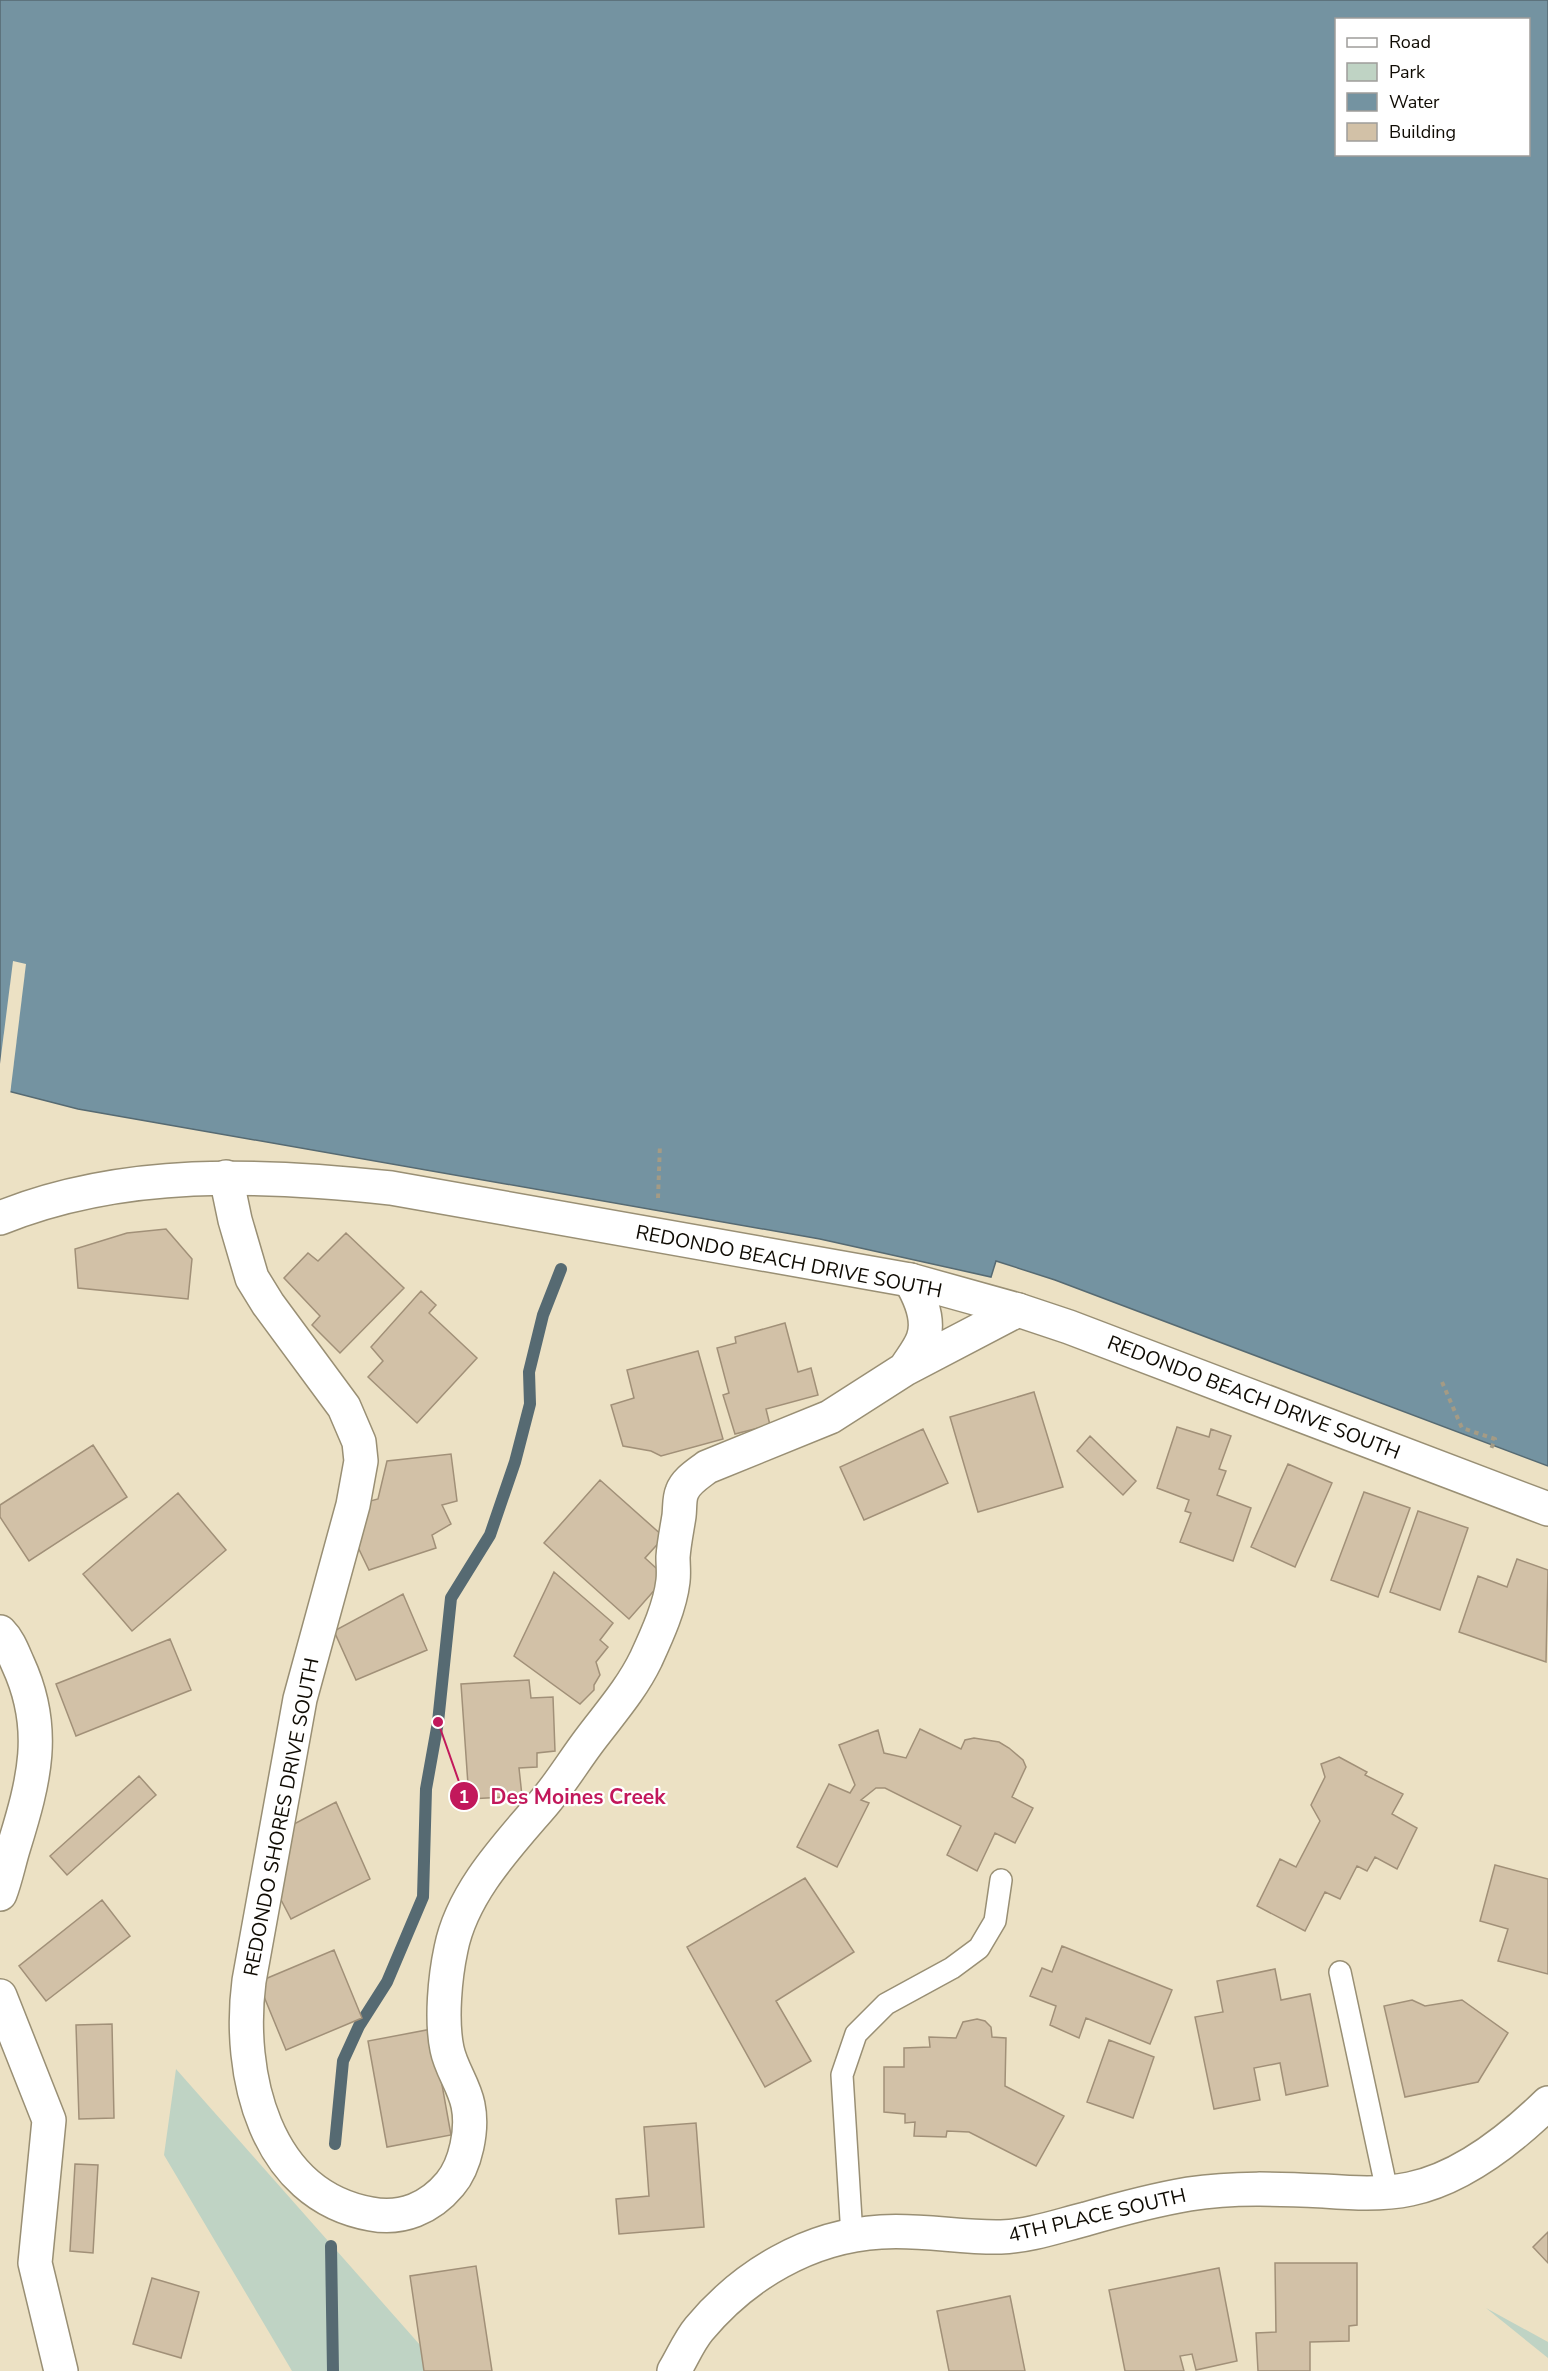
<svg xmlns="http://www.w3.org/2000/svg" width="1548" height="2371" viewBox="0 0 1548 2371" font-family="'Nunito Sans',sans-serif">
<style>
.green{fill:#bfd3c4}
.water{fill:#7493a1;stroke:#566a72;stroke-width:1.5;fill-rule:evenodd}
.pier{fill:#ece1c4}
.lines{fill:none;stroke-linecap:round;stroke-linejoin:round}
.stream{stroke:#566a72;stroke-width:12}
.building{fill:#d2c1a7;stroke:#a19078;stroke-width:1.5}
.lane-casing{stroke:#998f74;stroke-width:24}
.street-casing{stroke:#998f74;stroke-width:36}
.secondary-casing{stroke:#998f74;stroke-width:36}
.path{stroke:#a49b85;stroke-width:4;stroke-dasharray:4.5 4.5;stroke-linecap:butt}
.lane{stroke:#fff;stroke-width:21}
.street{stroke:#fff;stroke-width:33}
.secondary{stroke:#fff;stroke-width:33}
.labels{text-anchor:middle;stroke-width:4.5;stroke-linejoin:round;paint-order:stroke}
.street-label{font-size:20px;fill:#0f0b03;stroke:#fff}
.leader{fill:none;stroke:#c2185b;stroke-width:2}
.callout-dot{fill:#c2185b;stroke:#fff;stroke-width:2}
.mark-label{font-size:18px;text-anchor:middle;font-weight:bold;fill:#fff}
.callout-label{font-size:21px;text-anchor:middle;font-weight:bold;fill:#c2185b;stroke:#fff;stroke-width:4.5;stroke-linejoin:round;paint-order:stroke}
</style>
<rect width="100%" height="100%" fill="#ece1c4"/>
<path class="green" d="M176,2069L443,2371H292L164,2155Z
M1486,2308L1548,2342V2358Z"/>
<path class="water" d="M0,0H1548V1466L1055,1280L996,1261L991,1277L820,1239L78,1109L0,1089ZM1336,20H1528V154H1336Z"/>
<path class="pier" d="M13,961L26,964L10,1095L0,1092V1064Z"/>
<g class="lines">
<path class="stream" d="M335,2144L343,2061L359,2026L387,1982L423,1897L426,1789L438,1722L451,1598L490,1535L515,1462L530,1404L529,1372L543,1315L561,1269
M331,2246L333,2371"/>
</g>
<path class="building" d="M166,1229L192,1259L188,1299L78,1288L75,1249L127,1233Z
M346,1233L404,1288L340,1353L312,1325L320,1316L284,1278L308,1253L318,1261Z
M421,1291L436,1305L429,1313L477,1358L417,1423L368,1377L383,1361L371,1347Z
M785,1323L798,1372L811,1368L818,1395L766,1409L770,1425L735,1434L723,1395L729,1393L717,1348L736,1343L735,1337Z
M698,1351L723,1439L661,1456L651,1451L623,1446L611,1405L634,1398L627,1370Z
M1034,1392L1063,1487L978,1512L950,1417Z
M1177,1427L1209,1437L1211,1429L1231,1436L1219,1469L1226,1471L1217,1495L1251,1508L1233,1561L1180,1542L1191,1513L1185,1511L1189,1500L1157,1488Z
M923,1429L948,1483L864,1520L840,1467Z
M1090,1436L1136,1481L1123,1495L1077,1451Z
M93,1445L127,1497L29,1561L0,1517V1505Z
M451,1454L457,1501L442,1505L451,1524L432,1535L436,1548L369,1570L353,1537L359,1504L378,1499L387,1461Z
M1288,1464L1332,1483L1295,1567L1251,1547Z
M600,1480L664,1537L645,1558L666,1577L629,1619L544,1543Z
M1364,1492L1410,1508L1378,1597L1331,1580Z
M178,1493L226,1550L132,1631L83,1574Z
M1418,1511L1468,1528L1440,1610L1390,1592Z
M1517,1559L1548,1570L1546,1662L1459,1632L1478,1576L1507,1587Z
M554,1572L613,1623L600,1640L608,1647L596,1662L600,1675L594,1685V1690L580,1704L514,1656Z
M403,1594L427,1650L356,1680L334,1631Z
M170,1639L191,1690L76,1736L56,1684Z
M529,1680L531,1698L553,1697L555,1751L537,1753V1767L519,1768L522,1796L469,1799L461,1684Z
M920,1729L961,1749L965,1740L974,1738L999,1742L1009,1748L1023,1760L1026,1767L1012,1797L1033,1808L1015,1843L995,1833L977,1871L947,1855L961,1826L885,1788H876L861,1800L869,1803L837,1867L797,1847L829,1784L850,1793L855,1785L839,1745L878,1730L884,1753L906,1758Z
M1339,1757L1367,1772L1365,1775L1403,1794L1392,1814L1417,1828L1397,1869L1375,1857L1367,1871L1357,1866L1340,1899L1325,1892L1305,1931L1257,1906L1280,1859L1296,1867L1320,1821L1311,1805L1325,1777L1321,1764Z
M139,1776L156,1795L67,1875L50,1856Z
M336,1802L370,1879L291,1919L279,1896L294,1824Z
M1495,1865L1548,1879V1974L1498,1961L1508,1929L1480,1921Z
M805,1878L854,1952L776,2001L811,2061L765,2087L687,1947Z
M102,1900L130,1936L46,2001L19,1966Z
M1062,1946L1172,1990L1150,2044L1086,2018L1079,2038L1050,2025L1056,2006L1030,1996L1042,1968L1052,1972Z
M334,1950L362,2018L286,2050L258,1982Z
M1275,1969L1281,2000L1310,1994L1328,2086L1286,2095L1280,2063L1254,2068L1260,2100L1214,2109L1195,2017L1223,2012L1217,1981Z
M1412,2000L1425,2006L1462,2000L1508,2033L1478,2082L1405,2097L1384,2006Z
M977,2019L985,2021L991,2027L992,2037L1006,2038L1005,2086L1064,2116L1036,2166L969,2132L947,2131L946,2137L914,2136L915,2122L905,2123V2114L884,2112V2067H904V2048L930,2047L929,2037L956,2038L963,2022Z
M112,2024L114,2118L79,2119L76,2025Z
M432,2029L451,2135L387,2147L368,2041Z
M1109,2040L1154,2057L1133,2118L1087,2102Z
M696,2123L704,2227L619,2234L616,2199L649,2196L644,2127Z
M75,2164L98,2165L93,2253L70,2251Z
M1548,2232V2263L1533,2247Z
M1275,2263H1357V2325L1349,2326V2341L1310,2342V2371H1258L1256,2333L1276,2332Z
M476,2266L492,2371H424L410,2276Z
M1219,2268L1237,2361L1196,2370L1192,2354L1180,2356L1184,2371H1125L1109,2290Z
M152,2278L199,2292L181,2358L133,2344Z
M1010,2296L1025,2371H949L937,2311Z"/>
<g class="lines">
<g class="lane-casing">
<path id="lane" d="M1340,1972L1387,2191
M852,2236L842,2075L856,2034L886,2004L952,1968L979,1948L995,1921L1001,1880"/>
</g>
<g class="street-casing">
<path id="street" d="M226,1177L235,1220L252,1278L268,1304L344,1407L359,1442L361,1461L353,1505L300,1699L249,1981C237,2073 264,2195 371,2214C402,2220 430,2208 450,2184C466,2165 473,2129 468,2105C464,2085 451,2069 447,2049C441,2020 445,1977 451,1949C462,1893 507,1846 543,1804C561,1783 575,1759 592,1737C611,1712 632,1688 646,1659C657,1635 670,1607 673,1581C674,1573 673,1565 673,1557C674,1543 677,1529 679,1516C680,1508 679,1499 682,1492C686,1481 698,1474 707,1467L830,1417L905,1369L1018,1310
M905,1369C911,1359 919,1350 923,1339C930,1320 920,1297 910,1280
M0,1632C9,1641 13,1653 18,1664C48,1729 34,1781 14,1846C9,1862 6,1878 0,1894
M0,1996L49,2120L35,2263L61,2371
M674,2371C682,2358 689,2341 699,2329C744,2275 809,2236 881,2232C921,2229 961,2238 1001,2237C1030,2236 1058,2226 1086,2219C1120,2209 1154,2200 1189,2194C1234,2187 1279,2189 1324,2191C1352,2193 1382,2195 1410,2189C1463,2178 1511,2139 1548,2103"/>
</g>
<g class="secondary-casing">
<path id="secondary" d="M0,1218C124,1168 260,1174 391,1188L910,1280L1018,1310L1069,1327L1548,1509"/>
</g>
<path class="path" d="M658,1198L660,1144
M1442,1382L1462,1428L1495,1439L1491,1449"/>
<use href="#lane" class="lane"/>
<use href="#street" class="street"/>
<use href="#secondary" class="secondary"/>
</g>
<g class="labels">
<g class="street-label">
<text transform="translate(789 1261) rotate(11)" y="7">REDONDO BEACH DRIVE SOUTH</text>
<text transform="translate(1254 1397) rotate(21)" y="7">REDONDO BEACH DRIVE SOUTH</text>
<text transform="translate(281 1817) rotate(-79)" y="7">REDONDO SHORES DRIVE SOUTH</text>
<text transform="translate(1097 2215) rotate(-13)" y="7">4TH PLACE SOUTH</text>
</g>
</g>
<path class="leader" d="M438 1722L464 1796"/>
<g class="callout-dot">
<circle cx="438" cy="1722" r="6"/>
<circle cx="464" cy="1796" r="15"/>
</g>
<g class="mark-label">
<text x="464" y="1803">1</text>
</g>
<g class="callout-label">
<text x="578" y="1804">Des Moines Creek</text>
</g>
<rect x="1335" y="18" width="195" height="138" fill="#ffffff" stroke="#9f9d9a" stroke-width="1.5"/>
<rect x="1347" y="38" width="30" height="9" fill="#ffffff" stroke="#9f9d9a" stroke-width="1.5"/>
<text x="1389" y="48" font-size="18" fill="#0f0b03">Road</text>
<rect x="1347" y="63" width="30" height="18" fill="#bfd3c4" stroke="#9f9d9a" stroke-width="1.5"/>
<text x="1389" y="78" font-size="18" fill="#0f0b03">Park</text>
<rect x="1347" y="93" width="30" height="18" fill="#7493a1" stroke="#9f9d9a" stroke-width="1.5"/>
<text x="1389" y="108" font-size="18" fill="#0f0b03">Water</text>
<rect x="1347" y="123" width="30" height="18" fill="#d2c1a7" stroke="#9f9d9a" stroke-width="1.5"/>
<text x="1389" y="138" font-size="18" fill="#0f0b03">Building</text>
</svg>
